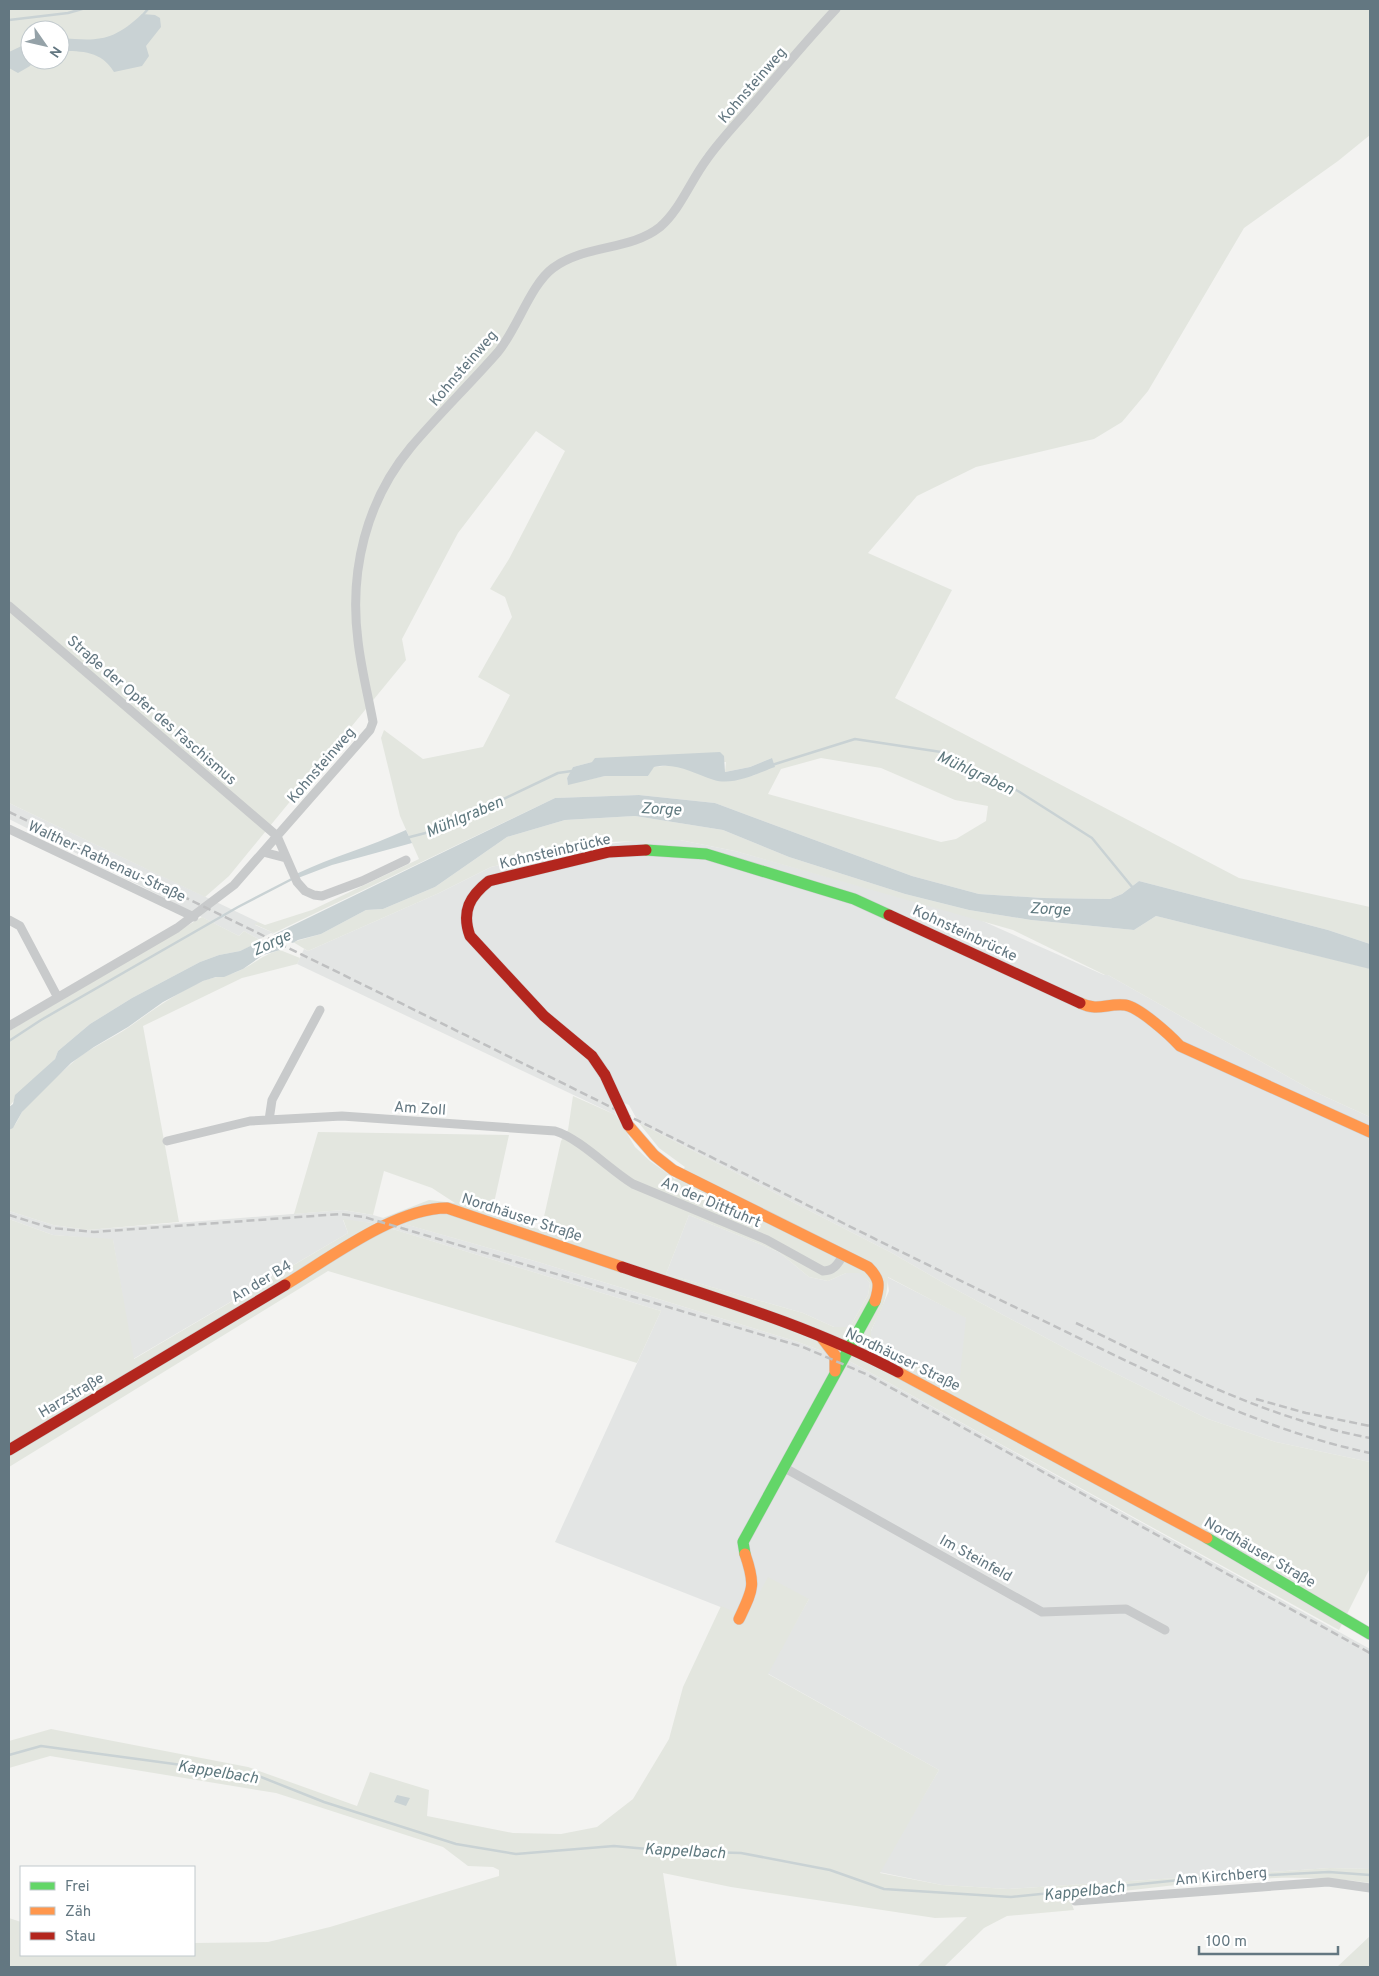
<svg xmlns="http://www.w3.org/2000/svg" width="1379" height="1976" viewBox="0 0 1379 1976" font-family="Overpass,sans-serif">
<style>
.built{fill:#e3e5e4}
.green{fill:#e3e6df;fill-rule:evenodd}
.water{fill:#c9d2d4}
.pier{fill:#f3f3f1}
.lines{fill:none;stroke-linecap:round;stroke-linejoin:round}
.stream{stroke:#c9d2d4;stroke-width:2.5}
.fast-casing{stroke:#ced0d0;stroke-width:12}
.slow-casing{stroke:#ced0d0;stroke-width:12}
.jam-casing{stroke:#ced0d0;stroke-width:12}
.street{stroke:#c8cacb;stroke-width:9}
.fast{stroke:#63d668;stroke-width:11}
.slow{stroke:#ff974d;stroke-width:11}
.jam{stroke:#b3261e;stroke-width:11}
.rail{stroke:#bfc0c1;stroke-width:2.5;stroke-dasharray:8 4;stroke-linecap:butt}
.jam-bridge-casing{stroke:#ced0d0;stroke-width:12;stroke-linecap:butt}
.jam-bridge{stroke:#b3261e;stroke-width:11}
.labels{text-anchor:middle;stroke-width:5;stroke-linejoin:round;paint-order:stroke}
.street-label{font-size:15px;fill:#637781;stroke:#fff}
.water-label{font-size:16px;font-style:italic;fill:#5f797f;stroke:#fff}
</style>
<rect width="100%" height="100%" fill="#f3f3f1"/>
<path class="built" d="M9,803L258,922L255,925L274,933L262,941L244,931L239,936L9,819Z
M651,839L680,840L735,851L978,919L1104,975H1108L1315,1092L1370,1117V1462L1276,1442L1208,1419L1074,1353L942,1282L892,1253L639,1123L629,1105L609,1097L616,1115L297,964L304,949L308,951L439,893L491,867L573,848Z
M343,1210L373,1215L538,1262L798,1342L851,1362L1370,1649V1869L1330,1868L1008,1889L942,1885L879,1872L939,1770L767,1673L809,1599L746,1617L555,1542L661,1311L373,1223L343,1220L348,1233L133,1359L113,1240L53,1235L9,1219V1211L53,1225L88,1230Z
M689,1215L779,1252L809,1277L828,1281L846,1273H860L870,1283L868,1295L850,1327H834L803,1313L666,1274Z
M887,1277L967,1318L960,1386L882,1345L871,1337V1331L889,1291Z"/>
<path class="green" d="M9,9H1370V135L1338,161L1244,228L1148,391L1122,422L1094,439L976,467L917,496L868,553L952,590L895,698L1239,878L1370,907V944L1328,930L1139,881L1122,894L1110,899L1043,898L979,894L912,876L715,803L639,795L555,798L274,933L254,924L258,922L265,925L312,910L419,859L400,816L381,738L384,730L423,759L483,747L510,695L478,677L512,617L505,597L490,589L509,559L565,451L536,431L458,533L402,639L406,660L229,876L205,897L9,803ZM30,30H60V60H30ZM772,758L755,775L730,781L715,780L695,771L674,765L653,767L648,776H605L568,784L567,778L573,767L592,762H726L725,772L750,767ZM821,758L881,768L955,800L988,806L986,821L956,839L941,842L768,794L781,769Z
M635,816L723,830L789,857L905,894L969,910L1031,920L1134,930L1156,916L1368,968L1370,969V1117L1315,1092L1108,975H1105L1013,930L735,851L680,840L608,842L573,848L491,867L439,893L308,951L293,942L321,934L366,910L383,909L435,887L507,837L565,820Z
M202,917L239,936L244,931L262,941L240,951L219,955L200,962L132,998L90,1024L58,1051L55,1059L23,1089L9,1107V1031Z
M280,950L300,958L297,964L242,978L143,1026L179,1222L88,1230L53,1225L9,1211V1130C16,1126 18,1119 22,1112C32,1098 57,1076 71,1064C88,1048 110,1040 129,1027C153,1010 176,993 203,981C216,976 230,976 243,969C256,962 265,954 280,950Z
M573,1096L616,1115L635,1147L650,1161L675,1179L685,1167L659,1148L639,1123L892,1253L942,1282L1074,1353L1208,1419L1276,1442L1370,1462V1568L1339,1630L851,1362L798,1342L538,1262L383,1218L429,1200L455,1203L432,1188L384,1171L373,1215L343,1210L294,1214L318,1132L509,1135L492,1212L541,1230L561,1141L568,1130ZM689,1215L779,1252L809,1277L828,1281L846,1273H859L870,1283L868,1295L850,1327H834L803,1313L666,1274ZM888,1277L966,1318L959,1386L882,1345L871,1337V1331C881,1309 887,1302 888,1277Z
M9,1219L53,1235L113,1239L134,1359L348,1233L343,1219L373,1223L661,1311L637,1363L328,1271L9,1467Z
M768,1577L809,1599L768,1674L939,1770L880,1873L942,1885L1008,1889L1330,1868L1370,1869V1883C1276,1869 1165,1887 1069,1897L1074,1910L1007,1916L984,1928L944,1967H917L967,1917L935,1918L731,1887L663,1873L677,1967H9V1918L21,1922V1955H194V1943L268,1942L330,1927L499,1876V1870L493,1867L468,1866L443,1847L276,1793L50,1756L9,1768V1741L51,1729L248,1767L357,1806L370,1772L429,1790L427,1816L513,1833L561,1834L597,1827L633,1799L669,1739L683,1687L721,1606L746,1617Z
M1370,1935V1967H1337L1370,1936Z"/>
<path class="water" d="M142,14L155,15L160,18L161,27L146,46L149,56L142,66L114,72C101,51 83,51 60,51V38C99,41 112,42 142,14Z
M30,42V60H34L30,66L18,73L9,68V52Z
M720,752L724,756L725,772L750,767L772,758L775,767C758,773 733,786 714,780C692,773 677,762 654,767L648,776H605L568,785L567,778L573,767L592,762L595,758Z
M639,795L715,803L912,876L979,894L1043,898L1110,899L1122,894L1139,881L1328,930L1370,944V969L1156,916L1134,930L1031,920L969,910L905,894L789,857L723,830L635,816L565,820L507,837L435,887L383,909L366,910L321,934L298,940L280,950L263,955L243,969L224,977H216L203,981L163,1002L128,1027L94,1047L71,1063L22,1112L13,1128L9,1130V1107L13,1104L15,1095L55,1059L58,1051L90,1024L132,998L200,962L219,955L240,951L555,798Z
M406,830L412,843L332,865L298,878L296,874C332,857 369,847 406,830Z
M397,1795L410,1798L406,1806L394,1802Z"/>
<path class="pier" d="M271,933L295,944L284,950L260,939Z"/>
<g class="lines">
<path class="stream" d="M141,17L148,9
M9,20L68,13L82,9
M772,765L855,739L941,752L1018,791L1092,838L1133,888
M406,838L441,829L558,773L572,771
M9,1041L41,1020L238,907L292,879
M9,1755L41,1746L256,1775L324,1802L456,1844L516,1854L614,1846L670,1851L741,1853L830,1870L884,1889L1011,1897L1190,1879L1329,1872L1370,1875"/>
<g class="fast-casing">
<path id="fast" d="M646,850L706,854L854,899L889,915
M1207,1538L1370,1634
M745,1554L743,1542L875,1301"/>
</g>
<g class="slow-casing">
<path id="slow" d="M1080,1003C1099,1012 1106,1003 1125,1005C1139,1007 1170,1035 1180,1046L1370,1132
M628,1125L654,1155L673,1170L868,1267C880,1279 880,1285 875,1301
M285,1285C330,1258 395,1208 447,1208L622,1267
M822,1338L835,1355V1371
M898,1372L1207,1538
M739,1619C753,1589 756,1586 745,1554"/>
</g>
<g class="jam-casing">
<path id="jam" d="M889,915L1080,1003
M605,1075L592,1056L544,1016L470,936C461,911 470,896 489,881L609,852L646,850
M622,1267C715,1298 811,1326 898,1372
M9,1450L285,1285"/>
</g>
<path class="street" d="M9,606L277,836L297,882L305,891L314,895L322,896L362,881L406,860
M9,829L194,917
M263,852L286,858
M9,920L20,926L57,996
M9,1026L177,928L234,885L370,730L373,722C368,695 361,668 358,641C349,571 366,501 411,447C439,414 470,384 498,352C517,329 531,284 553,268C585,244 630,251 660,227C680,210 691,180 707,159C721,139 739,121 754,103C781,71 808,39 836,9
M269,1120L272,1100L320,1010
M167,1141L250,1121L342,1116L555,1131C579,1138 609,1169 633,1184L767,1240L823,1271C835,1271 838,1263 844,1254
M783,1467L1042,1612L1126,1609L1165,1630
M1075,1901L1328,1882L1370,1888"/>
<use href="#fast" class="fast"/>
<use href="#slow" class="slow"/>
<use href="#jam" class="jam"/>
<path class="rail" d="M9,812C286,946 562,1082 837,1220C921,1262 1005,1302 1089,1343C1181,1387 1270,1432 1370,1453
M9,1215L51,1228L94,1232L340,1214L364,1217L803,1347L868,1375L1370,1653
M1076,1323C1172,1369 1265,1418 1370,1438
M1256,1399L1306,1413L1370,1426"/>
<g class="jam-bridge-casing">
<path id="jam-bridge" d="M605,1075L628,1125"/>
</g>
<use href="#jam-bridge" class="jam-bridge"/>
</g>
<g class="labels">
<g class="street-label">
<text transform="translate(752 85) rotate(-49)" y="5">Kohnsteinweg</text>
<text transform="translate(463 368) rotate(-49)" y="5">Kohnsteinweg</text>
<text transform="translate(152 710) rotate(41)" y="5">Straße der Opfer des Faschismus</text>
<text transform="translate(321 765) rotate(-49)" y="5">Kohnsteinweg</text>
<text transform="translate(555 851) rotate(-13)" y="5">Kohnsteinbrücke</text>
<text transform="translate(107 861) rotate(25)" y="5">Walther-Rathenau-Straße</text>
<text transform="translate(965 933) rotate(25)" y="5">Kohnsteinbrücke</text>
<text transform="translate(420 1108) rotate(4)" y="5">Am Zoll</text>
<text transform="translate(711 1202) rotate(23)" y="5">An der Dittfuhrt</text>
<text transform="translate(522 1217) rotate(18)" y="5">Nordhäuser Straße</text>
<text transform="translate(261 1281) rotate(-31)" y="5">An der B4</text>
<text transform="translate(903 1359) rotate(26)" y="5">Nordhäuser Straße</text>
<text transform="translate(71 1395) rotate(-31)" y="5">Harzstraße</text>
<text transform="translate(1260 1552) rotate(30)" y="5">Nordhäuser Straße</text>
<text transform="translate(976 1558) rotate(29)" y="5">Im Steinfeld</text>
<text transform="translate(1221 1876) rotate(-5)" y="5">Am Kirchberg</text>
</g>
<g class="water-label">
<text transform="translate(976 772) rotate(25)" y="6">Mühlgraben</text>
<text transform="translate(661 808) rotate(3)" y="6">Zorge</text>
<text transform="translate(464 816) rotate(-23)" y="6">Mühlgraben</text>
<text transform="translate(1050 908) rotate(3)" y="6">Zorge</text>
<text transform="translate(271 942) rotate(-25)" y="6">Zorge</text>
<text transform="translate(218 1771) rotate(9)" y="6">Kappelbach</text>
<text transform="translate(685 1850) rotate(3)" y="6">Kappelbach</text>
<text transform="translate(1084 1890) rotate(-6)" y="6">Kappelbach</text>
</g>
</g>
<rect width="1379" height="1976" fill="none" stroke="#637781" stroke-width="20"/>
<rect x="20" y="1866" width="175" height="90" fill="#ffffff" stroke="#c1c9cd"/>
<rect x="30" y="1882" width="25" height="8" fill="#63d668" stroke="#c1c9cd"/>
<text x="65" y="1891" font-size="15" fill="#637781">Frei</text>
<rect x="30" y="1907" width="25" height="8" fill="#ff974d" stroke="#c1c9cd"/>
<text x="65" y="1916" font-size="15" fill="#637781">Zäh</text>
<rect x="30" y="1932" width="25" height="8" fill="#b3261e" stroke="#c1c9cd"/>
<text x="65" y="1941" font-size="15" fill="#637781">Stau</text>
<g transform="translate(45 45) rotate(124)"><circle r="24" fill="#ffffff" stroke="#c1c9cd"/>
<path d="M0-4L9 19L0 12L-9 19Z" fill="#95a2a8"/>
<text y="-8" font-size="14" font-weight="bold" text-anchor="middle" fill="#637781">N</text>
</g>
<path d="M1199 1946v8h139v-8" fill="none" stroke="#637781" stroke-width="2.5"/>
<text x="1206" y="1946" font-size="15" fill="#637781" stroke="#ffffff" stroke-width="4" paint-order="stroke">100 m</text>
</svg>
